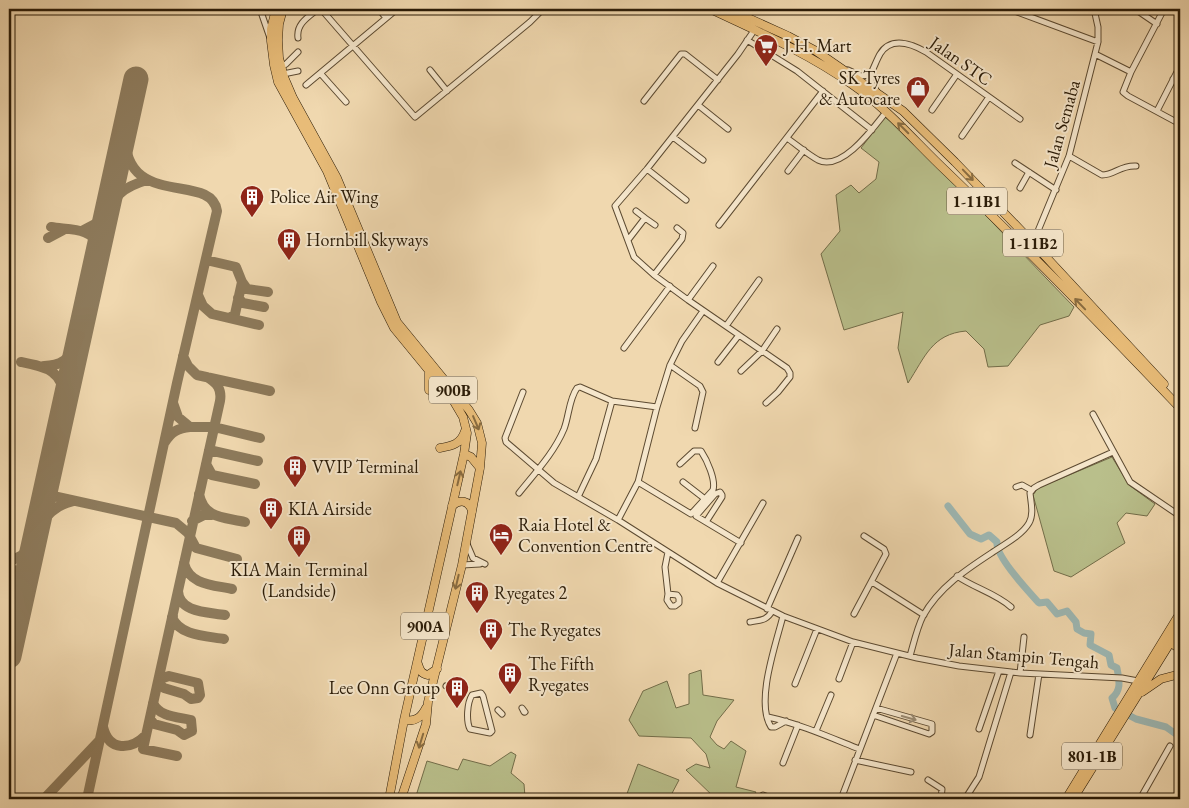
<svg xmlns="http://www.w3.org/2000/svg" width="1189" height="808" viewBox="0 0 1189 808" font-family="'EB Garamond',serif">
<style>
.green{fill:#b9bf8b;stroke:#726d49}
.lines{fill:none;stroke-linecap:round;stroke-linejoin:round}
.river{stroke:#9db8b4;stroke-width:7}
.taxiway{stroke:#8d7a5b;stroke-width:10}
.runway{stroke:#8d7a5b;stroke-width:25}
.minor-casing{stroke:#5c4a31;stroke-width:7}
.highway-casing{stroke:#2a1b07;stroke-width:9}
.minor{stroke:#f5e6cb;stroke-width:5}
.highway{stroke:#e8bc78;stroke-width:8}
.oneway{stroke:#896c40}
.oneway2{stroke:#9a8b73}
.labels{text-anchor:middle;stroke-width:4;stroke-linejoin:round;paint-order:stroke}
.shield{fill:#f5e6cb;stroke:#675842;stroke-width:1}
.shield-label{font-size:16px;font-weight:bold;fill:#2a1b07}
.poi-label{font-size:18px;fill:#2a1b07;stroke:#f5e6cb;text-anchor:start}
.street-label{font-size:18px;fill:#2a1b07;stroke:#f5e6cb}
</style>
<rect width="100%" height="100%" fill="#f0d8af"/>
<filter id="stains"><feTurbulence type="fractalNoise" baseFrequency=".004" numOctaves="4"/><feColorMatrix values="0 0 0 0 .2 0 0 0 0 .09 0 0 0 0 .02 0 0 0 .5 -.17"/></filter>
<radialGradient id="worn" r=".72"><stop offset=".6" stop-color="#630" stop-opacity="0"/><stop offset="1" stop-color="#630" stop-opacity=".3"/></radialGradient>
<path class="green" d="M885,117L913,140L1074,307L1069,316L1040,325L1008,366L988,367L984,349L966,331C932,334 925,357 908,383L898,348L903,312L844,330L821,254L840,231L836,195L851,185L859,193L876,179L879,162L861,148Z
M1112,457L1129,485L1155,504L1147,516L1126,513L1117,523L1125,543L1071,577L1054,571L1033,495L1038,488Z
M701,670L703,695L734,700L717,721L710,737L717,745L724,749L731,741L746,751L736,787L756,792L752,799H716L686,770L696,764L710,768L706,754L691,738L639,736L629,720L643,691L667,681L676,708L689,704V674Z
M511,752L516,755L511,773L524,784L525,797L533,799H415L427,761L458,770L463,759L490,766Z
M638,764L679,780L669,799H625Z"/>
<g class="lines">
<path class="river" d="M948,506L970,534L981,539L989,535L997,542C995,556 1029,592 1039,603L1047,602L1057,614L1067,611L1076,622L1077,629L1084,633L1091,634L1090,645L1109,655L1111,665L1117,668C1119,680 1122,690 1112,698L1115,708L1136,719L1166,727L1180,737"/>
<path class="taxiway" d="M105,220C113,196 123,187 147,180
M51,227C68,230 93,227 99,247
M82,231L99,222L106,212
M48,238L63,230
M206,260L236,267L242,282L247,289L268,292
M198,295L203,306L212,314L259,325
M238,298L243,303L264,307
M230,318L235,314L242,282
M183,356L188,366L197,375L270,391
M21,362C46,367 63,370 65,400
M44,366C61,366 69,359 77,345
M173,403L178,417L190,427H214L260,438
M165,442C171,432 178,428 190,427
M209,450L258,461
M206,464L212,475L255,484
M44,494L176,523L188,533L196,548L237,559
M199,494C204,519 224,517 245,522
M192,521L204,515H212
M36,531C46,516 55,505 73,501
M9,561C22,557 28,552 34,539
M184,563C189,585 214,585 232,589
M9,565L20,579L22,596
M178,591C179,613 208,612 225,615
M173,616L172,617C179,636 207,636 224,639
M169,676L198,683L200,695L198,698L191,699L184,694L164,688L158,683L163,678Z
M150,719L154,724L177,730L184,735L192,731L191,720C178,717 159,717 153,703
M103,727C109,752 131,750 146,735
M177,756L143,749L220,401C222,389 217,383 207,377
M44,799L99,741
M87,799L177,383L217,211C211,170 121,213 125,129"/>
<path class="runway" d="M9,656L136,79"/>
<g class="minor-casing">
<path id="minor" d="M260,9L270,38
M321,9L415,117L530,22L543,9
M379,9L386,18
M1009,9L1098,42
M1135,9L1157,24
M1164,9L1131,72L1123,92L1128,96L1180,124
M1172,9L1180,14
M9,12L20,9
M755,29L738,54L647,169L615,206L634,257L654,275L688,300L787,368L790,373V377L778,392L766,403
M298,38C296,24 308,17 318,9
M747,40L797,71L872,130
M1095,54L1131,72
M281,67L286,64L298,52
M430,70L447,91
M848,70L861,76L870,75
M283,74L298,71
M321,74L346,102
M870,75C874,68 876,61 880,54C891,36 912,44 926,52L1020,119
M870,75L872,84L876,90
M1173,79L1180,83
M306,85L397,9
M644,101L681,54H685L718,80
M698,105L728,129
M932,110L957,74
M1157,111L1180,66
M962,136L989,97
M673,137L703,160
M787,138C797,145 807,154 818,160C842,172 874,127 886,112
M1069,156L1102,175C1115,175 1120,165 1136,166
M1015,163L1056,190
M647,169L686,200
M788,171L804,150
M1020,188L1029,172
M636,211L645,218
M719,225L823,91
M628,240L645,218L655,225
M1033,243L1069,156L1098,42V27L1094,9
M654,275L682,239L683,233L677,228
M688,300L713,266
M726,326L759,280
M624,348L670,286
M718,362L739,335
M670,365L700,386L703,392L695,428
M741,371L762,351L777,329
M523,392L505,438L506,442L554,483L618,520L717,583L783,616L853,642L917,658L959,666L1020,673L1122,678L1138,681
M1093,414L1130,482L1180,516
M638,482L691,514L713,490C716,480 707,460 701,451H694L680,464
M683,482L705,499
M1016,487L1022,485L1031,490
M519,493C535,473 554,453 564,429C569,416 569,399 577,388L580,387L612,401L657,407
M578,497L596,459L612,401
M618,520L638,482L657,407L670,365L682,341L703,311
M706,522L722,497V495L720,492L715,494L696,516L741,543
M467,544L473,558L485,564
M668,552L665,567L668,594L667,600L671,606H675L679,603V598L677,595L668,594
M462,565L480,564
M957,576C974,588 995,593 1011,607
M872,582L924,615
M717,583L763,503
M767,609L798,538
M854,614L886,554L884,549L864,536
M783,616C776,644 755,702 771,727H775L786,721
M750,622C760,620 767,621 772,611
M910,656C914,642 917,628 923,616C939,587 967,569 993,552C1005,544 1022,535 1029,523C1034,514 1031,503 1030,493L1034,488L1039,485L1113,452
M1020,673L1024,637
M839,679L853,642
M795,684L817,629
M446,686L453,689
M481,693L483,696L492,731L490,733L470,729C466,721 467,703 472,695Z
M498,710L502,714
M524,712L522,708L525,712
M873,715L929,734L932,732V724L876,708
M768,717C800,724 829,737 859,749
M979,729L999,671
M816,731L831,695
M1030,735L1039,674
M855,760L911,772
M783,763L798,725
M928,780L942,789L941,799
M757,799L763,795L774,799
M841,799L897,653
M965,799L979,777L1011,672
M1140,799L1170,746"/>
</g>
<g class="highway-casing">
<path id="highway" d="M276,9L271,29V41L274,65L278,82L327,171L381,302L394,328L453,400L463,417L467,433L464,454L404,720L389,799
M283,9L279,24L278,40L279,58L284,77L293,98L337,178L397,322L469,410L477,423L482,443L480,468L462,565L428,702L426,724L401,799
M710,9C759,32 808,53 853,85C888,109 916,143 947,172C1027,249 1104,328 1180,408
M728,9L788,36L816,51L903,111L955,162L1033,243L1164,384
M429,373V390L437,389L445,392
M440,448C452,446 461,444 465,431
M464,454L471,457L480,468
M452,506C460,499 469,500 472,511
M1168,641L1180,649
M418,664C420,671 422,674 428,675L437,669
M1142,692L1161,679L1180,674
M404,720C415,722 421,718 426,708
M1066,799L1180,613
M1073,799L1180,627"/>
</g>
<use href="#minor" class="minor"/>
<use href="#highway" class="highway"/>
</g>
<defs><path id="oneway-shaft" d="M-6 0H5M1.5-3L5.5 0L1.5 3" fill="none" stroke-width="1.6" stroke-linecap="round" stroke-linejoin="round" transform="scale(1.25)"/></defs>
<g class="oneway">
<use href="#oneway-shaft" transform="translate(903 128) rotate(-135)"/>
<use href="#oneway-shaft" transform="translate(968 175) rotate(46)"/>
<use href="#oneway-shaft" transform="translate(1080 304) rotate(-134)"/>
<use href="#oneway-shaft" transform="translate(476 423) rotate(67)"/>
<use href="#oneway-shaft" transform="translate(459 478) rotate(-77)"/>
<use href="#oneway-shaft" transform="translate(457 582) rotate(103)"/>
<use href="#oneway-shaft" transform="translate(421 741) rotate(107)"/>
</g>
<use class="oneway2" href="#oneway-shaft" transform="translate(909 718) rotate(16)"/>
<defs>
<g id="supermarket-pin" transform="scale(1.25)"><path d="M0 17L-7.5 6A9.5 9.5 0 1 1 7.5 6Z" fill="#8f2418" stroke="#f5e6cb"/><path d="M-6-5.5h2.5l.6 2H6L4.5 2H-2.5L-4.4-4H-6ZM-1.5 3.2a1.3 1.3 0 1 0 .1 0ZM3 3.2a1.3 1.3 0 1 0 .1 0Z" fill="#fff"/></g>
<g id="shop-pin" transform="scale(1.25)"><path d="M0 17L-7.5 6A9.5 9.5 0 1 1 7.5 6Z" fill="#8f2418" stroke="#f5e6cb"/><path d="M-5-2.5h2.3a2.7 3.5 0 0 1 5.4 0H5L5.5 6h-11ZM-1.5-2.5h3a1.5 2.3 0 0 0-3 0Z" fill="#fff"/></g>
<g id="building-pin" transform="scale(1.25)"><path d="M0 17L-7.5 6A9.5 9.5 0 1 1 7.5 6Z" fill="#8f2418" stroke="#f5e6cb"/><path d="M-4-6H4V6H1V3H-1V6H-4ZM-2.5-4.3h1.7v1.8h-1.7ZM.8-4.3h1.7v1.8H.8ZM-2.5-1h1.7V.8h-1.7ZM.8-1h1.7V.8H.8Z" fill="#fff"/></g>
<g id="hotel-pin" transform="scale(1.25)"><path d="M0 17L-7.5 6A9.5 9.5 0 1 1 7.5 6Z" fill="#8f2418" stroke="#f5e6cb"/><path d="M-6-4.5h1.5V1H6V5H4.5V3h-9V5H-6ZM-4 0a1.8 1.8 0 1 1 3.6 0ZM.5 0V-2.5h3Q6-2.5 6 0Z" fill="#fff"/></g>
</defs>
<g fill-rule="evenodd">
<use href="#supermarket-pin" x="766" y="46"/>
<use href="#shop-pin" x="918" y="88"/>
<use href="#building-pin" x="252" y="197"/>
<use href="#building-pin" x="289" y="240"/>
<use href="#building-pin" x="295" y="467"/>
<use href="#building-pin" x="271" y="509"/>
<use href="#hotel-pin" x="501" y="535"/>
<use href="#building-pin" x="299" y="537"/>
<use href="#building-pin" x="477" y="593"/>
<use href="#building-pin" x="491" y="630"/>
<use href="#building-pin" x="510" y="674"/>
<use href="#building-pin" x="457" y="688"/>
</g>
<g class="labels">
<g class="shield">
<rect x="947" y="187.5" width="60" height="27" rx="4"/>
<rect x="1003" y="229.5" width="60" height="27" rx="4"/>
<rect x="429" y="376.5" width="48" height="27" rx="4"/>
<rect x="401" y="612.5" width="48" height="27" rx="4"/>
<rect x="1062" y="742.5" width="60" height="27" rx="4"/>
</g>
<g class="shield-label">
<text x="977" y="207">1-11B1</text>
<text x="1033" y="249">1-11B2</text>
<text x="453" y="396">900B</text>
<text x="425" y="632">900A</text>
<text x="1092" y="762">801-1B</text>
</g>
<g class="poi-label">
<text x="784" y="52">J.H. Mart</text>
<text x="900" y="84" text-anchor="end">SK Tyres<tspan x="900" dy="21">&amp; Autocare</tspan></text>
<text x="270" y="203">Police Air Wing</text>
<text x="306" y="246">Hornbill Skyways</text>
<text x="312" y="473">VVIP Terminal</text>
<text x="288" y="515">KIA Airside</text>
<text x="518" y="531">Raia Hotel &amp;<tspan x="518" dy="21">Convention Centre</tspan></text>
<text x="299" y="576" text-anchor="middle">KIA Main Terminal<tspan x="299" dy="21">(Landside)</tspan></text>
<text x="494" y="599">Ryegates 2</text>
<text x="508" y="636">The Ryegates</text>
<text x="528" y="670">The Fifth<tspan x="528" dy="21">Ryegates</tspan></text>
<text x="440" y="694" text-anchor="end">Lee Onn Group</text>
</g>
<g class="street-label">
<text transform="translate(961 61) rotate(35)" y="6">Jalan STC</text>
<text transform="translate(1062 124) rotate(-74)" y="6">Jalan Semaba</text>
<text transform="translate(1024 656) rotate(5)" y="6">Jalan Stampin Tengah</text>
</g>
</g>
<rect width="1189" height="808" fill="none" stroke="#f0d8af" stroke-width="30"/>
<rect x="10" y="10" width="1169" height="788" fill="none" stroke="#2a1b07" stroke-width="2.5"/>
<rect x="15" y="15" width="1159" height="778" fill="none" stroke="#2a1b07"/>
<rect width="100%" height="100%" filter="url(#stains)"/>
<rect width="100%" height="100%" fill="url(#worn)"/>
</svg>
